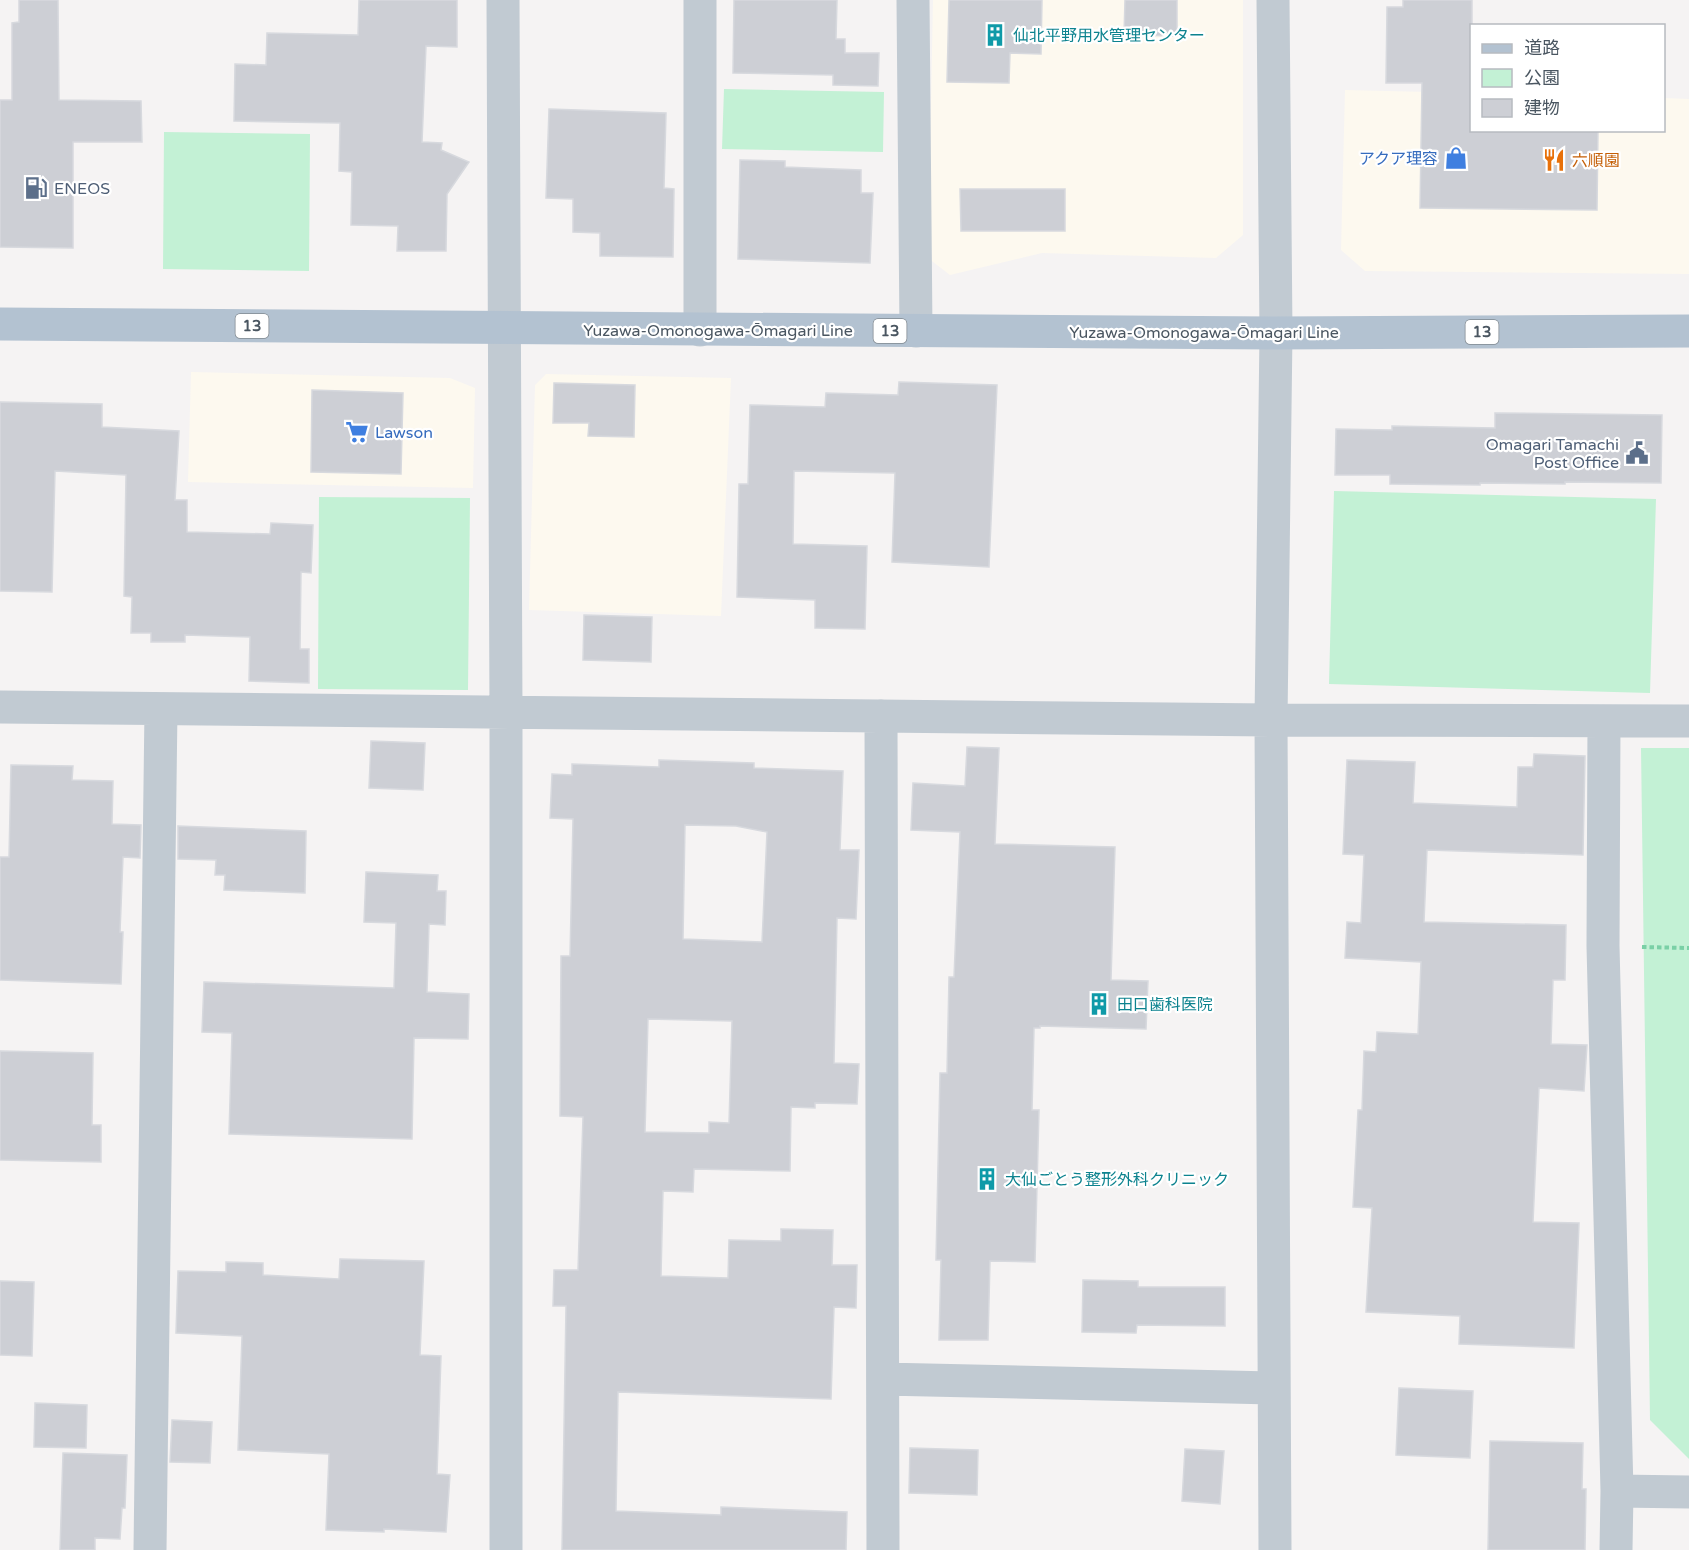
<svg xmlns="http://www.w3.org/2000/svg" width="1689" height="1550" viewBox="0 0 1689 1550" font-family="'Varela Round','Noto Sans JP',sans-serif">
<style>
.commercial{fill:#fdf9ef}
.green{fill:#c3f1d5}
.building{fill:#cdcfd5;stroke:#d7d9de;stroke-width:1.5;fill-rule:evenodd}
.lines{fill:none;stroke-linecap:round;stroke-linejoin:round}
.path{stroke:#7ad0a6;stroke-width:4;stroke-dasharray:4.5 3;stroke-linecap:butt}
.minor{stroke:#c1cad2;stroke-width:33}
.major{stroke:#b3c2d1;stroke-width:33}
.labels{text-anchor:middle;stroke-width:4.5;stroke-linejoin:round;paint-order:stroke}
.shield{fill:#fff;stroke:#808990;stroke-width:1.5}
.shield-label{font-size:15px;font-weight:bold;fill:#4a5661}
.culture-label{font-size:16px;fill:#0d838f;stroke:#fff;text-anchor:start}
.shop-label{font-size:16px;fill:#366cbe;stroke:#fff;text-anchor:end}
.food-label{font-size:16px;fill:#c56008;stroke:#fff;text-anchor:start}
.service-label{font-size:16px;fill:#4e5e75;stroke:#fff;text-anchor:start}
.street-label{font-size:16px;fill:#4a5661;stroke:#fff}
</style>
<rect width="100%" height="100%" fill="#f5f3f3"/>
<path class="commercial" d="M933,0H1243V235L1216,258L1042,253L950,275L928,258Z
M1345,90L1471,93L1472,130H1664V98L1689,99V274L1365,271L1341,250Z
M191,372L450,378L475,388L473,488L188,482Z
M546,374L731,378L721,616L529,610L535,385Z"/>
<path class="green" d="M724,89L884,92L883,152L722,149Z
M164,132L310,134L309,271L163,269Z
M1334,491L1656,499L1650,693L1329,684Z
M319,497L470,498L468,690L318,689Z
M1641,748H1689V1459L1650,1420Z"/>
<path class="building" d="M19,0H58L59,100L141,101L142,142H73V248L0,247V100H12V23L19,22Z
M359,0H457V47L426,46L422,142L442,143L441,150L469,162L447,194L446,251H397L398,226L351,225L352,172L339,171L340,123L234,121L235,64L266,65L267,33L358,35Z
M734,0H837L836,39H845V53H879L878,86L833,85V75L733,73Z
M949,0H1042L1041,54L1010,53L1009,83L947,82Z
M1125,0H1177V36L1124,35Z
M1403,0H1472V130H1598L1597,210L1420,208L1422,83H1386L1387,7H1403Z
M549,109L666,113L664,188L674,189L673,257L600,256V233L573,232V199L546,198Z
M740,160L785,161V167L861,170V193H873L870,263L738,259Z
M960,189H1065V231H961Z
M899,382L997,385L989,567L892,562L895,473L794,471L793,544L867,546L865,629L815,628V600L737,597L739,484H748L750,405L825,407L826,393L898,395Z
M554,383L635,385L634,437L588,436L589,423H553Z
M312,390L403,393L401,474L311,472Z
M0,402L102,404V427L179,431L175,500H187V532L270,534L271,523L313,525L311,573L301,572L300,649H309V683L249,681L250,637L185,635V642H151V633H131L132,597L124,596L126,475L55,471L52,592L0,591Z
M1495,413L1662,415L1661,483L1565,482V484L1480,483V485L1390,484V475H1335L1336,429L1392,430V426L1495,428Z
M584,615L652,617L651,662L583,660Z
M371,741L425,743L423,790L369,788Z
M967,747L999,748L995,844L1115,847L1111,980L1148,981L1146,1029L1040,1026V1028H1034L1032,1110H1039L1035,1262L990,1261L988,1340H939L941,1260H936L940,1073H947L949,977H954L960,832L911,830L913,783L965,786Z
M1534,754L1585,756L1583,855L1427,850L1424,922L1566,925L1565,980H1553L1551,1044L1587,1045L1584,1091L1539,1088L1533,1222L1579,1223L1574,1348L1459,1344L1460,1316L1366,1312L1372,1208L1353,1207L1358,1110H1362L1364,1051L1376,1052L1377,1032L1418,1034L1421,962L1345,958L1347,922L1361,923L1364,855L1343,854L1347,760L1415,762L1413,803L1517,807L1518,767H1533Z
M659,760L754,763V768L843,771L840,850H859L856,919L837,918L834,1063L859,1064L857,1104L815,1103V1108L791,1107L790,1171L694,1169L693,1192L663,1191L661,1276L728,1278L729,1240L781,1241V1229L833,1230L832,1265H857L856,1308L834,1307L831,1399L618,1392L616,1511L721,1515V1507L847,1512L846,1550H562L566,1306H553L554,1270H578L583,1117L560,1116L561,956H570L573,819L550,818L552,774L572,775V764L659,767ZM685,825L736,826L767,832L762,942L683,939ZM648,1019L732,1021L729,1123L709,1122V1133L645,1132Z
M11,765L73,766L72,780L113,781L112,824L141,825L140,858L123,857L120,932H123L121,984L0,980V857H9Z
M178,826L306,831L305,893L224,890L225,875H215L216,860L178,859Z
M366,872L438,875L437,891H446L445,925L429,924L427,992L469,994L468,1039L414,1038L412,1139L229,1134L232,1033L202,1032L204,982L394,988L396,923L364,922Z
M0,1051L93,1053L92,1125H101V1162L0,1160Z
M340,1259L424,1261L420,1355L441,1356L437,1474L450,1475L446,1532L384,1529V1532L326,1530L329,1454L238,1450L242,1336L176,1333L178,1271L226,1272V1262L263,1263V1275L339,1279Z
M1083,1280L1138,1281V1287H1225V1326L1137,1325L1136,1333L1082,1332Z
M0,1281L34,1282L32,1356L0,1355Z
M1399,1388L1473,1391L1470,1458L1396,1455Z
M35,1403L87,1405L86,1448L34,1447Z
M172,1420L212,1422L210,1463L170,1462Z
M1490,1441L1583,1443L1582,1489H1586L1585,1550H1488Z
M910,1448L978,1450L977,1495L909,1493Z
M1185,1449L1224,1451L1220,1504L1182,1501Z
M63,1453L127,1455L125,1508H122L120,1539L95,1538V1550H60Z"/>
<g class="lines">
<path class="path" d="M1642,947L1689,948"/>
<path class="minor" d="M503,0L506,713V1550
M913,0L916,331
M1273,0L1276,333L1271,720L1275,1550
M700,330V0
M0,707L1271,720L1689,721
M881,716L883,1550
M1604,721L1603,946L1617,1491L1616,1550
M883,1379L1274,1388
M1617,1491L1689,1492
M150,1550L161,709"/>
<path class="major" d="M0,324L1276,333L1689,331"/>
</g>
<defs>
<g id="building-bare" transform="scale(1.8)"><path d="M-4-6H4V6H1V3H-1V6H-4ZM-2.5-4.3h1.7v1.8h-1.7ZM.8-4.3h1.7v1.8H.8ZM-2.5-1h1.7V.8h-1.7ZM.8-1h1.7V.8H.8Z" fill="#0f9aa8" stroke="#fff" stroke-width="2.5" paint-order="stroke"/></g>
<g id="shop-bare" transform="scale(1.8)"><path d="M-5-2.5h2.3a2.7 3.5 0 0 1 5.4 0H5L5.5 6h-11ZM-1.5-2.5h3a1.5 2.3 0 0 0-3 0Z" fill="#3f7fe0" stroke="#fff" stroke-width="2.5" paint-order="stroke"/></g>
<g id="restaurant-bare" transform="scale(1.8)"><path d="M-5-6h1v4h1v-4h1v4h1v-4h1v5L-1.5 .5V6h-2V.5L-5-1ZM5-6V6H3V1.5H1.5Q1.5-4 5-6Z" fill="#e8710a" stroke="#fff" stroke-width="2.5" paint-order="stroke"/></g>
<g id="fuel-bare" transform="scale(1.8)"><path d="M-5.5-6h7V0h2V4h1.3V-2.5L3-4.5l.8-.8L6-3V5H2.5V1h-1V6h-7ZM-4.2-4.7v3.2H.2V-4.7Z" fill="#5c6f8a" stroke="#fff" stroke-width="2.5" paint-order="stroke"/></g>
<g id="supermarket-bare" transform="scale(1.8)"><path d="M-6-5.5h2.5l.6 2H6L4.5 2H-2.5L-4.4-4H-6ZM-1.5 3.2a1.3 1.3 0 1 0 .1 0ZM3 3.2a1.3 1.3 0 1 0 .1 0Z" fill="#3f7fe0" stroke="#fff" stroke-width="2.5" paint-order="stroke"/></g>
<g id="civic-bare" transform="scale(1.8)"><path d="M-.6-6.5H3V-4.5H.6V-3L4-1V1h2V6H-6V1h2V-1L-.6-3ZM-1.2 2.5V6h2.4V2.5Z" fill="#5c6f8a" stroke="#fff" stroke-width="2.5" paint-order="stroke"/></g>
</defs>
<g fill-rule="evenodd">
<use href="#building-bare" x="995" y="35"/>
<use href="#shop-bare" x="1456" y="158"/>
<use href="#restaurant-bare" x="1554" y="160"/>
<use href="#fuel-bare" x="36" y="188"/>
<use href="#supermarket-bare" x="357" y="432"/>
<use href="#civic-bare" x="1637" y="453"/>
<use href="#building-bare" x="1099" y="1004"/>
<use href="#building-bare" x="987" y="1179"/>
</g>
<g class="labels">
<g class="shield">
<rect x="235.5" y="314" width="33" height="24" rx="4.5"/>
<rect x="873.5" y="319" width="33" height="24" rx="4.5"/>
<rect x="1465.5" y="320" width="33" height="24" rx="4.5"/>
</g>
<g class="shield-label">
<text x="252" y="331">13</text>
<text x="890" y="336">13</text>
<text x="1482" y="337">13</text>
</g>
<g class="culture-label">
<text x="1013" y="41">仙北平野用水管理センター</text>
<text x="1117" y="1010">田口歯科医院</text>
<text x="1005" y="1185">大仙ごとう整形外科クリニック</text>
</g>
<g class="shop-label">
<text x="1438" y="164">アクア理容</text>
<text x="375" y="438" text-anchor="start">Lawson</text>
</g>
<g class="food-label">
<text x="1572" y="166">六順園</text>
</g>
<g class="service-label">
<text x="54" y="194">ENEOS</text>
<text x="1619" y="450" text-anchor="end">Omagari Tamachi<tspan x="1619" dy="18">Post Office</tspan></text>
</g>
<g class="street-label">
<text x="718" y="336">Yuzawa-Omonogawa-Ōmagari Line</text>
<text x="1204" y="338">Yuzawa-Omonogawa-Ōmagari Line</text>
</g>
</g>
<rect x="1470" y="24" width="195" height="108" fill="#ffffff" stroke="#b7bbc0" stroke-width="1.5"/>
<rect x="1482" y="44" width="30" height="9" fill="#b3c2d1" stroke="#b7bbc0" stroke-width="1.5"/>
<text x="1524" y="54" font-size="18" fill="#4a5661">道路</text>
<rect x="1482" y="69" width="30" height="18" fill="#c3f1d5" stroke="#b7bbc0" stroke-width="1.5"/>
<text x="1524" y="84" font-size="18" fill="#4a5661">公園</text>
<rect x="1482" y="99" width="30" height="18" fill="#cdcfd5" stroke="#b7bbc0" stroke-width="1.5"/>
<text x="1524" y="114" font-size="18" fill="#4a5661">建物</text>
</svg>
